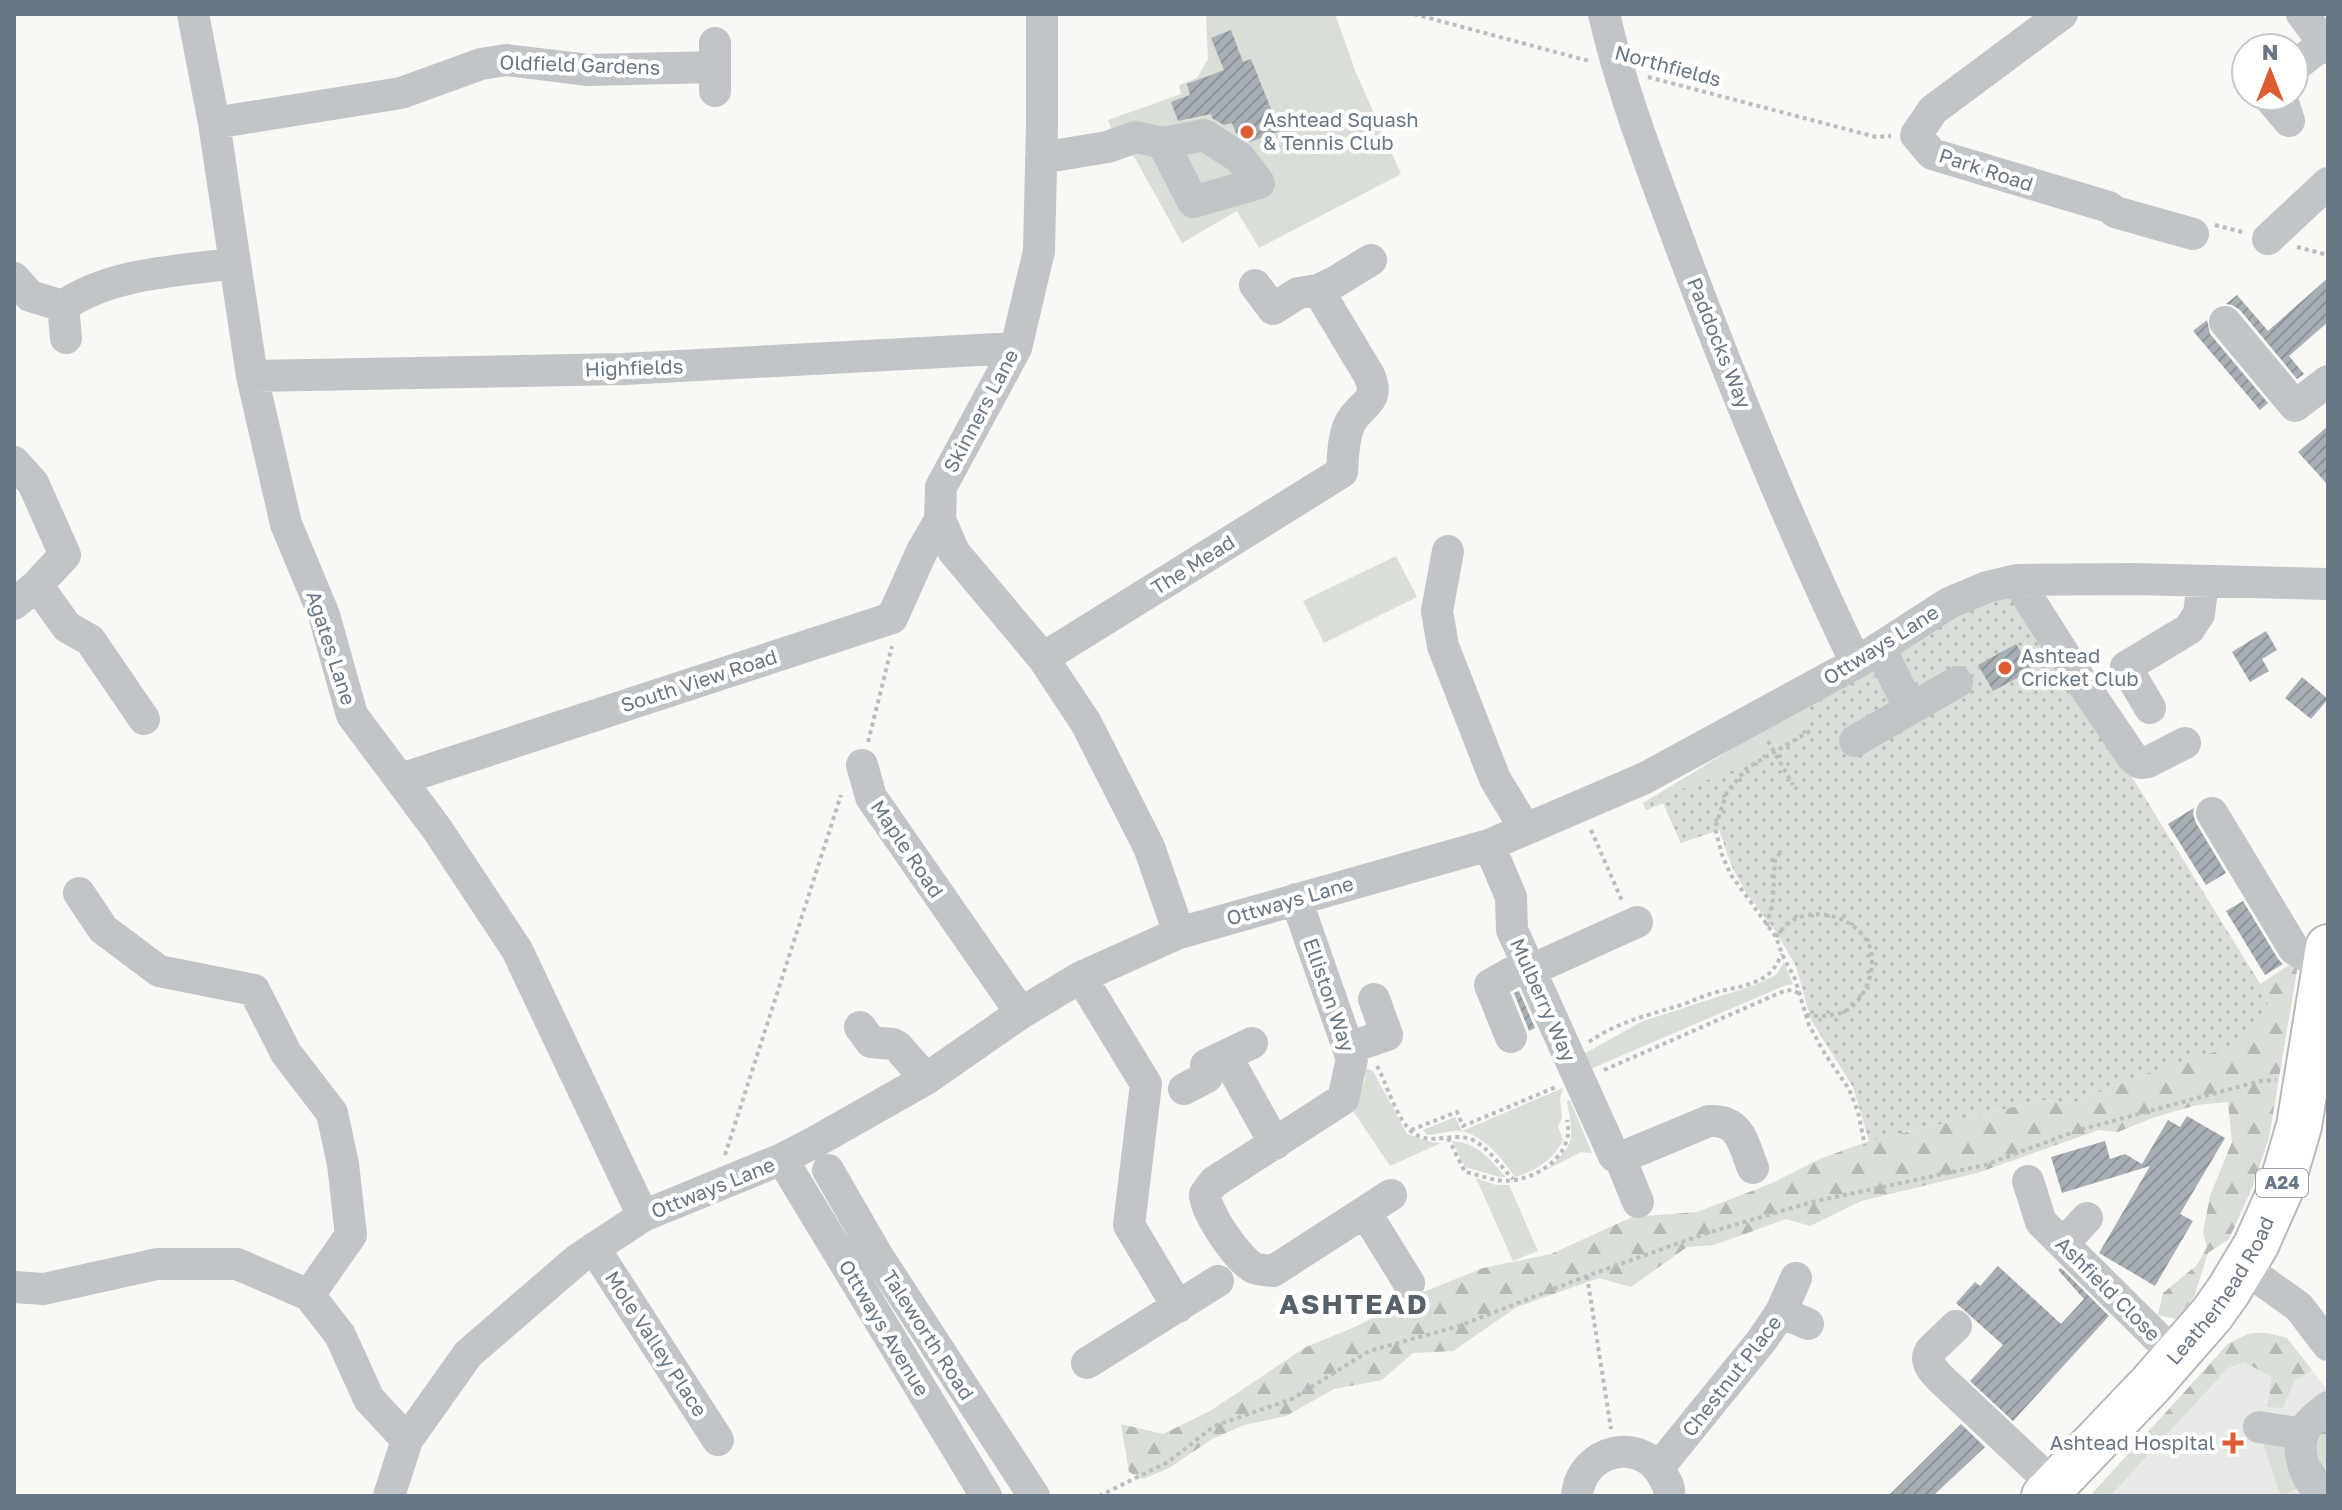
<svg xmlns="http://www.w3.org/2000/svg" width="2342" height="1510" viewBox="0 0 2342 1510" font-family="'Golos Text',sans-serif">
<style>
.built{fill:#e8eae8}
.grass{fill:#d9ded6}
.forest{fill:url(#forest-firs)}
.park{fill:url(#park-dots)}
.building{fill:url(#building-hatch)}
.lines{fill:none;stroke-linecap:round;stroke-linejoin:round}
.highway-casing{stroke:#b6b9bc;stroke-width:48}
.path{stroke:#bbbec0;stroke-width:4;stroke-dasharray:4 4;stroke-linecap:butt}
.minor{stroke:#c1c5c8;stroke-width:32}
.highway{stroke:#fff;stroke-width:44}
.poi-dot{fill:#dc5d31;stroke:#fff;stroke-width:3}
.labels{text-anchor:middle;stroke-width:8;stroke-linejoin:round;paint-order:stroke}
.shield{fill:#fff;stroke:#95a0aa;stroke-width:2}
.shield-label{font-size:18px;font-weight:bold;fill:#687785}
.street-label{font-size:20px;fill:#687785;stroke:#fff}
.poi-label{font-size:20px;fill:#687785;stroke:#fff;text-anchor:start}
.district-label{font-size:28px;font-weight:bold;letter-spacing:2px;fill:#56616a;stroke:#fff}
</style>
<defs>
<pattern id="forest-firs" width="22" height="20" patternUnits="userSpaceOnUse" patternTransform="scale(2)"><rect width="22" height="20" fill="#d9ded6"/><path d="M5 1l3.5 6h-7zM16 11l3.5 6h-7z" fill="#b4b9b3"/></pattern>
<pattern id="park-dots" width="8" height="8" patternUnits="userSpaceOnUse" patternTransform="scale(2)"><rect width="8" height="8" fill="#d9ded6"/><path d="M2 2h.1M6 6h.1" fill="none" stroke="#b4b9b3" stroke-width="1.8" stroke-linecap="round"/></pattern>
<pattern id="building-hatch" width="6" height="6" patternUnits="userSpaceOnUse" patternTransform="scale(2)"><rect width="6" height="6" fill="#a7afb5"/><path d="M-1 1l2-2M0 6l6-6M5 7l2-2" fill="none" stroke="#8c9399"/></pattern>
</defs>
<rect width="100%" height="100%" fill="#f8f8f5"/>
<path class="built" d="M2267,1333L2287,1338L2328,1391V1496H2090L2228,1344L2248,1334Z"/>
<path class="grass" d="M1206,14H1335L1356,73L1401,174L1259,248L1237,211L1182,243L1135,158L1117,143L1108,120L1181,94L1179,85L1197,78L1208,59Z
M1396,556L1417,597L1324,643L1303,601Z
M1801,707L1812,725L1681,843L1663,803L1646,810L1643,803Z
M1784,962L1793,984L1781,987L1588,1070L1582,1055L1643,1021L1755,985L1776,975Z
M1365,1068L1373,1071L1407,1134L1431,1142L1441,1143L1390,1166L1347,1102C1360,1091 1367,1086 1365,1068Z
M1563,1088L1560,1099L1562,1117L1558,1127L1563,1140C1554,1159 1536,1171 1515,1177C1503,1160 1483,1134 1460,1131C1449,1130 1437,1135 1427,1135L1423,1130L1455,1117L1462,1131Z
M1570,1100L1592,1153L1581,1152L1548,1169C1577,1141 1573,1139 1567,1101Z
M1452,1141C1480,1144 1487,1157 1506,1177H1500L1465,1167Z
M1476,1178L1496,1185H1509L1538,1251L1513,1261Z
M2264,1441L2284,1444L2299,1488L2281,1496L2264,1446Z"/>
<path class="forest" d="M2292,963L2298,964L2269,1138L2252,1188L2229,1239L2208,1253L2194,1297L2176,1319L2158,1315L2163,1293L2197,1265L2207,1247L2203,1232L2210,1196L2232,1142L2228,1102L2197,1105L2155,1117L2118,1132L2099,1130L1977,1173L1861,1201L1810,1226L1786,1219L1714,1245L1687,1247L1631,1287L1599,1278L1517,1307L1453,1351L1413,1353L1382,1380L1334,1389L1286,1416L1244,1425L1212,1439L1169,1468L1143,1479L1129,1472L1121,1424L1163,1434L1210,1411L1306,1347L1357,1326L1421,1293L1483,1268L1551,1254L1632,1217L1697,1212L1770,1184L1822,1158L1869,1141L2042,1100L2073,1103L2142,1075L2270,1000L2260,984Z
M2267,1333L2287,1338L2312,1370L2294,1381L2283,1408L2267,1407L2272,1377L2244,1362L2228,1368L2110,1496H2090L2228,1344L2248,1334Z
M2328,1420V1480L2317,1471L2313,1441Z"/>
<path class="park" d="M2020,596L2270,1000L2240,1044L2142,1075L2073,1103L2042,1100L1869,1141L1853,1087L1811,1020L1796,966L1774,929L1745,891L1732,867L1719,830L1681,843L1663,803L1646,810L1643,803L1735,770L1811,725L1801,707L1979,603Z"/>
<path class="building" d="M1231,30L1243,62L1251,59L1280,131L1250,142L1236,133L1232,123L1224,125L1212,118L1211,114L1178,121L1171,102L1190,95L1187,84L1224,70L1211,38Z
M2328,278V322L2289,356L2304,374L2297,379L2240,310L2232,305L2226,304L2237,295L2268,331Z
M2207,320L2210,334L2268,403L2260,410L2193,331Z
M2328,426V485L2298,452Z
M2266,631L2277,650L2262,659L2269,671L2250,682L2232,652Z
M2016,644L2032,670L1993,691L1978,665Z
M2302,677L2328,699L2311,719L2285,698Z
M2194,808L2193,814L2196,823L2226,873L2206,885L2168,824Z
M2243,901L2278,959L2283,964L2265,975L2226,911Z
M1519,991L1535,1028L1529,1031L1514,993Z
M2187,1116L2225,1138L2180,1214L2193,1221L2155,1286L2099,1253L2150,1166L2062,1193L2051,1157L2105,1141L2110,1159L2125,1154L2142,1164L2168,1120L2180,1127Z
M1998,1266L2061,1324L2084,1299L2058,1270L2061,1268L2109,1316L2013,1421L1970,1381L2003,1345L1956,1303L1975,1282L1980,1286Z
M1961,1424L1985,1447L1933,1496H1888Z"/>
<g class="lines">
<g class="highway-casing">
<g id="highway">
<path id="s1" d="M2044,1496L2151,1384L2212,1314L2229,1290L2256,1245L2280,1191L2299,1126L2328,947"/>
</g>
</g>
<path class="path" d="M1414,14L1589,61
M1648,77L1876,137L1891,136
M2215,225L2246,233
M2297,247L2328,255
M1810,731L1747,768L1727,792L1715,828L1722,855L1731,875L1776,937L1782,954L1795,979L1809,1025L1825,1054L1849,1089L1858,1112L1865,1146
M1768,741L1793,785
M868,742L892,646
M1591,830L1623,903
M1767,926L1773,899L1775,859L1780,853
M1776,937C1781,931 1786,923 1793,920C1818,907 1854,917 1868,943C1879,965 1866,1002 1843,1012C1833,1016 1817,1017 1806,1015
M1589,1042C1617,1022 1649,1015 1681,1005C1691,1002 1700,997 1710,994C1728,988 1746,988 1763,978C1773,972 1777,964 1782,954
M1377,1066C1387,1084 1396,1118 1412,1132C1430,1147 1453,1131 1473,1140C1489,1148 1500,1166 1513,1179
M1604,1070L1784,991L1792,990L1800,994
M1411,1130L1457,1112L1463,1126L1556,1087
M1448,1138L1465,1172C1475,1174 1486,1178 1496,1180C1522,1185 1560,1167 1567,1139C1569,1133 1568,1127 1567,1120
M725,1155L841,795
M1587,1276L1611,1429
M1099,1496L1168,1462L1214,1426L1292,1399L1369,1351L1459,1326L1587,1276L1707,1233L1812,1202L1985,1165L2076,1131L2260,1081L2276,1080"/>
<path class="minor" d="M193,14L214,123L252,376L286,524L324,615L352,715L437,829L517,950L643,1216
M1042,14V124L1039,251L1016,348L941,487L940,520L954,552L1043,658L1086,723L1149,847L1179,933
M1604,14C1623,97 1655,176 1684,255C1736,393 1792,530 1856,663
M2062,14L1933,110L1916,135L1932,154L2109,207L2115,212L2193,234
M2302,14L2328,48
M715,43V91
M2294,67L2324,43
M2268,96L2289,121L2281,96
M214,123L401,93L481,64L506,60L588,70L715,67
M1041,158L1107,147L1136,137L1163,143L1204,135L1240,158L1259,183L1193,202L1163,143
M2268,239L2328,183
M14,278L30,296L63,306
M1255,285L1273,309L1298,293L1318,290L1335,282L1371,260
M2225,322L2295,406L2328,381
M66,338L63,306C112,272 177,272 235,263
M252,376L624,369L1016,348
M14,462L33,483L65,555L37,585L14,604
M1448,551L1437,611L1443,646L1495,779L1518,817L1529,828
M2017,580L2081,681L2133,758L2140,763L2148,762L2185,743
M37,585L67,627L90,640L144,719
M1880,648L1910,709L1957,682
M1043,658L1342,472C1343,456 1343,440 1349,425C1359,403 1382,403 1369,375L1318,290
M2150,708L2126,667L2189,629L2199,614L2203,581
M1855,741L1910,709
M862,765L871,797L1021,1013
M401,779L892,618L922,551L940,520
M2212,813L2294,949L2325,966
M1489,845L1511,897L1512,930L1614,1156L1620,1158L1709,1121C1741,1119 1743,1144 1753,1168
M79,893L103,929L159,971L254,990L286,1053L332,1113L343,1164L351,1235L309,1295
M1296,899L1352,1059L1343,1099L1214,1182L1205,1194C1205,1212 1238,1260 1254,1268C1259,1270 1267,1270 1273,1271L1391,1195
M1531,970L1637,922
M1081,977L1146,1084L1129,1225L1178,1307
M860,1027L871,1042L893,1044L898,1047L926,1079
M1511,1037L1490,985L1527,964
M1348,1048L1387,1035L1374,999
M1226,1056L1275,1144
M1184,1089L1207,1077L1206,1065L1252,1043
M1620,1158L1638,1202
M782,1159L986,1496
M828,1170L877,1255L1034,1496
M2028,1181L2041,1222L2176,1356
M1365,1212L1409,1283
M2063,1244L2087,1218
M594,1248L718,1440
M2243,1267L2299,1307L2328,1345
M14,1287L44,1289L157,1264H237L309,1295L340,1335L369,1399L407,1440
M1781,1312L1808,1324
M1956,1326L1931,1350C1923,1362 1933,1370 1941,1379L2054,1485
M1087,1363L1218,1281
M2259,1427L2303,1434
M1659,1467L1762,1340L1781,1312L1796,1278
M389,1496L407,1440L468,1354L578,1259L643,1216L782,1159L815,1142L926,1079L1021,1013L1081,977L1179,933L1489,845L1645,778L1856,663L1949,603L1987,587L2017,580L2135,579L2328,584
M1577,1496C1581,1448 1644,1435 1664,1478C1668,1485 1670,1488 1669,1496
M2324,1496C2306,1481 2291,1447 2308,1425C2313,1418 2321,1413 2328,1407"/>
<use href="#highway" class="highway"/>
</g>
<g class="poi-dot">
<circle cx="1247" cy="132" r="8"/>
<circle cx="2005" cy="668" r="8"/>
<path d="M2229 1431h8v8h8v8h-8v8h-8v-8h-8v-8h8z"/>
</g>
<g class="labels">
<rect class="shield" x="2256" y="1169" width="52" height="28" rx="6"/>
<g class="shield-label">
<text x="2282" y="1189">A24</text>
</g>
<g class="street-label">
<text transform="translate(580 65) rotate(2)" y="7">Oldfield Gardens</text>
<text transform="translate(1668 66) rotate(15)" y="7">Northfields</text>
<text transform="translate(1986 170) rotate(18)" y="7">Park Road</text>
<text transform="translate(1719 343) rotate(68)" y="7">Paddocks Way</text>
<text transform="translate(634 368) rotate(-2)" y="7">Highfields</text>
<text transform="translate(981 411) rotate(-62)" y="7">Skinners Lane</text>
<text transform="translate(1193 565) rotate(-32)" y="7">The Mead</text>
<text transform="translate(1881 645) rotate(-32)" y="7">Ottways Lane</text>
<text transform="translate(331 648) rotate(72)" y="7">Agates Lane</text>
<text transform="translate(699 681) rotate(-18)" y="7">South View Road</text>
<text transform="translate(907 849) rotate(56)" y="7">Maple Road</text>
<text transform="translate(1290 901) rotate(-16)" y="7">Ottways Lane</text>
<text transform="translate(1329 995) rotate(71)" y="7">Elliston Way</text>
<text transform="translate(1543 1000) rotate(66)" y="7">Mulberry Way</text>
<text transform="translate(713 1188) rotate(-22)" y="7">Ottways Lane</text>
<text transform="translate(2108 1289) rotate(45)" y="7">Ashfield Close</text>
<text dy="7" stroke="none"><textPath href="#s1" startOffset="272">Leatherhead Road</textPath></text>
<text transform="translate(884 1328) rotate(59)" y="7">Ottways Avenue</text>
<text transform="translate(928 1335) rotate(57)" y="7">Taleworth Road</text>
<text transform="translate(656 1344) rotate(57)" y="7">Mole Valley Place</text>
<text transform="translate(1732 1376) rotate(-52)" y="7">Chestnut Place</text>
</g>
<g class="poi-label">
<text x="1263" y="127">Ashtead Squash<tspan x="1263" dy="23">&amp; Tennis Club</tspan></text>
<text x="2021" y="663">Ashtead<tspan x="2021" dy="23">Cricket Club</tspan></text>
<text x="2215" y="1450" text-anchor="end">Ashtead Hospital</text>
</g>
<g class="district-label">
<text x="1354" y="1314">ASHTEAD</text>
</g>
</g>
<rect width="2342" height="1510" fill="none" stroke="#687785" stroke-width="32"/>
<g transform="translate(2270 72)"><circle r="38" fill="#ffffff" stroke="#c3c9ce" stroke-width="2"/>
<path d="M0-6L14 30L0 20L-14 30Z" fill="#dc5d31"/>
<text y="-12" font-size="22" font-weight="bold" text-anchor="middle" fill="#687785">N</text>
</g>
</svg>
